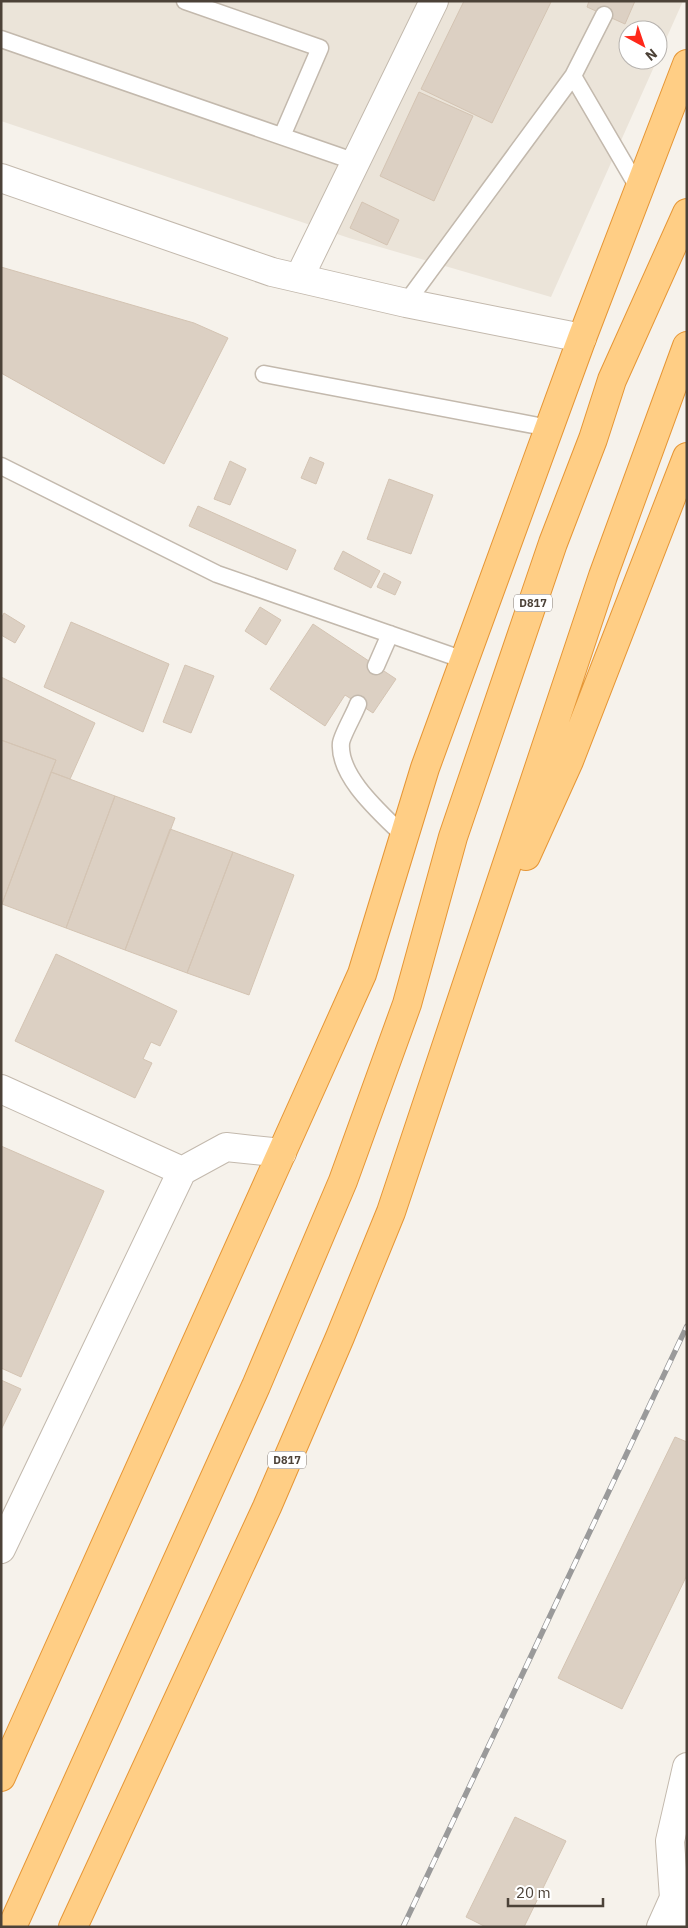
<svg xmlns="http://www.w3.org/2000/svg" width="688" height="1928" viewBox="0 0 688 1928" font-family="'IBM Plex Sans',sans-serif">
<style>
.residential{fill:#ebe4d9}
.building{fill:#dcd0c3;stroke:#d4c4b3}
.lines{fill:none;stroke-linecap:round;stroke-linejoin:round}
.service-casing{stroke:#c3b9ad;stroke-width:19}
.minor-casing{stroke:#c3b9ad;stroke-width:30}
.trunk-casing{stroke:#e69635;stroke-width:30}
.service{stroke:#fff;stroke-width:16}
.minor{stroke:#fff;stroke-width:28}
.trunk{stroke:#ffce85;stroke-width:28}
.rail-casing{stroke:#9a9a9a;stroke-width:5.5}
.rail{stroke:#fff;stroke-width:4;stroke-dasharray:11;stroke-linecap:butt}
.labels{text-anchor:middle;stroke-width:4.5;stroke-linejoin:round;paint-order:stroke}
.shield{fill:#fff;stroke:#827b74;stroke-width:1}
.shield-label{font-size:11px;font-weight:bold;fill:#4c4238}
</style>
<rect width="100%" height="100%" fill="#f6f2eb"/>
<path class="residential" d="M1,1H683L658,57V30H628V60H657L551,297L349,238L1,121Z"/>
<path class="building" d="M464,1L551,2L492,123L421,89Z
M589,1H635L625,24L587,7Z
M419,92L473,116L434,201L380,176Z
M362,202L399,220L387,245L350,228Z
M1,267L194,323L228,338L164,464L1,373Z
M310,457L324,463L316,484L301,478Z
M230,461L246,469L230,505L214,499Z
M389,479L433,495L411,554L367,539Z
M198,506L296,550L287,570L189,526Z
M343,551L380,571L371,588L334,569Z
M384,573L401,582L395,595L377,587Z
M260,607L281,620L266,645L245,631Z
M4,613L25,626L15,643L1,635V619Z
M71,622L169,664L143,732L44,687Z
M313,624L396,679L373,713L345,695L325,726L270,689Z
M185,665L214,676L191,733L163,722Z
M1,677L95,723L70,779L51,772L56,760L1,740Z
M1,740L56,760L2,904H1Z
M51,772L115,796L66,928L2,904Z
M115,796L175,818L125,950L66,928Z
M170,829L233,852L187,973L125,950Z
M233,852L294,875L249,995L187,973Z
M56,954L177,1011L160,1046L151,1042L143,1059L152,1063L135,1098L15,1041Z
M1,1146L104,1191L21,1377L1,1368Z
M1,1380L21,1389L1,1430Z
M675,1437L687,1442V1575L622,1709L558,1678Z
M515,1817L566,1841L524,1927H486L466,1917Z"/>
<g class="lines">
<g class="service-casing">
<path id="service" d="M185,1L320,48L282,136
M604,15L573,76L639,189
M1,39L356,162
M406,303L573,76
M264,374L549,428
M1,466L217,574L464,660
M376,666L390,634
M358,704C355,713 342,735 341,743C338,777 382,814 404,836"/>
</g>
<g class="minor-casing">
<path id="minor" d="M1,178L272,272L406,303L582,338
M299,278L434,1
M1,1089L182,1171
M1,1549L182,1171L226,1147L282,1153
M687,1767L670,1841L674,1898L687,1920
M661,1927L674,1898"/>
</g>
<g class="trunk-casing">
<path id="trunk" d="M526,856L569,761L687,457
M1,1777L362,974L425,768L582,338L687,64
M12,1927L256,1386L343,1181L407,1004L453,837L553,543L593,439L612,380L687,213
M73,1927L267,1507L340,1337L391,1212L603,576L687,346"/>
</g>
<use href="#service" class="service"/>
<use href="#minor" class="minor"/>
<use href="#trunk" class="trunk"/>
<g class="rail-casing">
<path id="rail" d="M403,1927L687,1326"/>
</g>
<use href="#rail" class="rail"/>
</g>
<g class="labels">
<g class="shield">
<rect x="514" y="594.5" width="38" height="17" rx="4"/>
<rect x="268" y="1451.5" width="38" height="17" rx="4"/>
</g>
<g class="shield-label">
<text x="533" y="607">D817</text>
<text x="287" y="1464">D817</text>
</g>
</g>
<rect width="688" height="1928" fill="none" stroke="#4c4238" stroke-width="5"/>
<g transform="translate(643 45) rotate(140)"><circle r="24" fill="#ffffff" stroke="#b7b3af"/>
<path d="M0-4L9 19L0 12L-9 19Z" fill="#ff281a"/>
<text y="-8" font-size="14" font-weight="bold" text-anchor="middle" fill="#4c4238">N</text>
</g>
<path d="M508 1898v8h95v-8" fill="none" stroke="#4c4238" stroke-width="2.5"/>
<text x="516" y="1898" font-size="15" fill="#4c4238" stroke="#ffffff" stroke-width="4" paint-order="stroke">20 m</text>
</svg>
